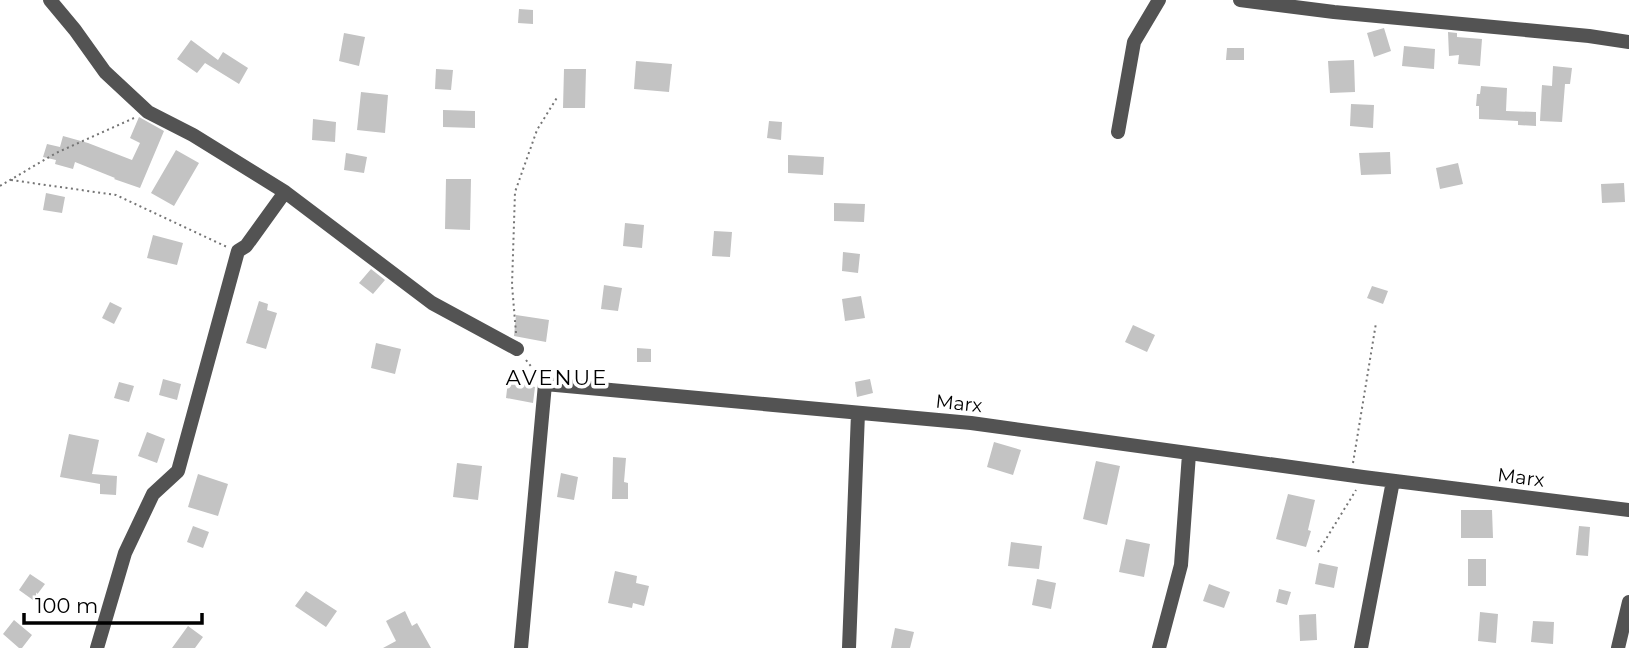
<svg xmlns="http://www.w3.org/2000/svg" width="1629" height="648" viewBox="0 0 1629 648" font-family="Montserrat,sans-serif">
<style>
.building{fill:#c3c3c3}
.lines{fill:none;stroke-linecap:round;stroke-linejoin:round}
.path{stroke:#757575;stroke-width:2;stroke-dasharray:2 3.5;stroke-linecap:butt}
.minor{stroke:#535353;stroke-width:14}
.labels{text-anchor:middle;stroke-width:7;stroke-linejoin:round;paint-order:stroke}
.street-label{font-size:19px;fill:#000;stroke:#fff}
.neighbourhood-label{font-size:21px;letter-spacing:2px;fill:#000;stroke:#fff}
</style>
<rect width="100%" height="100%" fill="#fff"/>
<path class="building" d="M519,9L533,10V24L518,23Z
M1384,28L1391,51L1374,57L1367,33Z
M1448,32L1457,33V37L1482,39L1480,66L1458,64L1459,55L1449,56Z
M344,33L365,37L359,66L339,61Z
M191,40L218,60L223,52L248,68L239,84L205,63L197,73L177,59Z
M1404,46L1435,49L1434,69L1402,66Z
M1227,48H1244V60H1226Z
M1354,60L1355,92L1330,93L1328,61Z
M636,61L672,64L669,92L634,89Z
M1553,66L1572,68L1570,84H1565L1562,122L1540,121L1542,85L1552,86Z
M436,69L453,70L451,90L435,89Z
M564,69H586L585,108H563Z
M1481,86L1507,88L1506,111L1536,112V126L1518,125V121L1479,119V106H1476L1477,94H1480Z
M361,92L388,95L385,133L357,130Z
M1351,104L1374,105L1373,128L1350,126Z
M443,110L475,111V128L443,127Z
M139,117L164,131L140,188L114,179L115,178L75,162L73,169L55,164L56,160L43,157L47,144L60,147L63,136L88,143L132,160L140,143L130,138Z
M313,119L336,122L335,142L312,140Z
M769,121L782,122L781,140L767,138Z
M176,150L199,163L174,206L151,193Z
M1390,152L1391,174L1361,175L1359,153Z
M346,153L367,157L364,173L344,170Z
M788,155L824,157L823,175L788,173Z
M1458,163L1463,184L1440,189L1436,168Z
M446,179H471L470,230L445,229Z
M1624,183L1625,202L1602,203L1601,184Z
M46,193L65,197L62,213L43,210Z
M834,203L865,204L864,222L834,221Z
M625,223L644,225L642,248L623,246Z
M714,231L732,232L730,257L712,256Z
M153,235L183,243L177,265L147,258Z
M843,252L860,254L858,273L842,271Z
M371,269L385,280L373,294L359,283Z
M604,285L622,288L618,311L601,309Z
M1372,286L1388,291L1383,304L1367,298Z
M861,296L865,318L845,321L842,299Z
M259,301L268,304L267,310L277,313L266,349L246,343Z
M110,302L122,308L114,324L102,318Z
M516,315L549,320L546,342L514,336Z
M1133,325L1155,335L1147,352L1125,342Z
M376,343L401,349L395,374L371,368Z
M637,348L651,349V362H637Z
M163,379L181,384L177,400L159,395Z
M870,379L873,393L857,397L855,382Z
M508,381L535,387L533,403L506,398Z
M119,382L134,386L129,402L114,398Z
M147,432L165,439L157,463L138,456Z
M69,434L99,440L92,474L117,476L116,495L100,494V484L60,477Z
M994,442L1021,450L1013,475L987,467Z
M613,457L626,458L624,482L628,483V499H612Z
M1096,461L1120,466L1107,525L1083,519Z
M457,463L482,466L478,500L453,497Z
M561,473L578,477L574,500L557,497Z
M198,474L228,484L218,516L188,507Z
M1288,494L1315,500L1308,530L1311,531L1306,547L1276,539Z
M1461,510H1492L1493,538H1461Z
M193,526L209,532L203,548L187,542Z
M1579,526L1590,527L1588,556L1576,555Z
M1126,539L1150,544L1144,577L1119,572Z
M1011,542L1042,546L1039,569L1008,566Z
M1468,559H1486V586H1468Z
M1319,563L1338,567L1334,588L1315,584Z
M615,571L637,576L636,583L649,586L644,606L633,603L632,608L608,603Z
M30,574L45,584L33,600L19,590Z
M1037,579L1056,583L1051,609L1032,605Z
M1209,584L1230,592L1224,608L1203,601Z
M1279,589L1291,592L1287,605L1276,602Z
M306,591L337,611L326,627L295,606Z
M405,611L412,626L417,623L431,648H383L396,641L386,621Z
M1480,612L1498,614L1496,643L1478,641Z
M1316,614L1317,640L1300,641L1299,615Z
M14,620L32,635L22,648H19L3,634Z
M1533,621L1554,622L1553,644L1531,642Z
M188,626L203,637L195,648H172Z
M895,628L914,632L910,648H891Z"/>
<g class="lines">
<path class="path" d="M11,180L116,195L227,247
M0,186L56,153L134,118
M516,333L512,285L515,192L537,130L558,96
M526,360L538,375
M1353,463L1376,323
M1318,552L1356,490"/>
<path class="minor" d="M50,0L75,30L105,72L148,112L193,135L285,192L432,303L517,349
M1240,0L1334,12L1589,36L1629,42
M1118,132L1134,42L1159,0
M97,648L125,553L153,494L178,471L238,251L246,246L285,192
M521,648L545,384L971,423L1363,477L1629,510
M849,648L858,413
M1159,648L1181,565L1189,454
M1361,648L1393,481
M1618,648L1629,602"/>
</g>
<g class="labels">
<g class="street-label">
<text transform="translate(959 403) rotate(6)" y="7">Marx</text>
<text transform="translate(1521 477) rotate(7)" y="7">Marx</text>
</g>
<g class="neighbourhood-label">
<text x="557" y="385">AVENUE</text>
</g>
</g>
<path d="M24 613v10h178v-10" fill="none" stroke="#000000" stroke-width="3.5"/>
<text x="35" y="613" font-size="21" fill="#000000" stroke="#ffffff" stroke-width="5" paint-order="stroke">100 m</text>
</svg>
